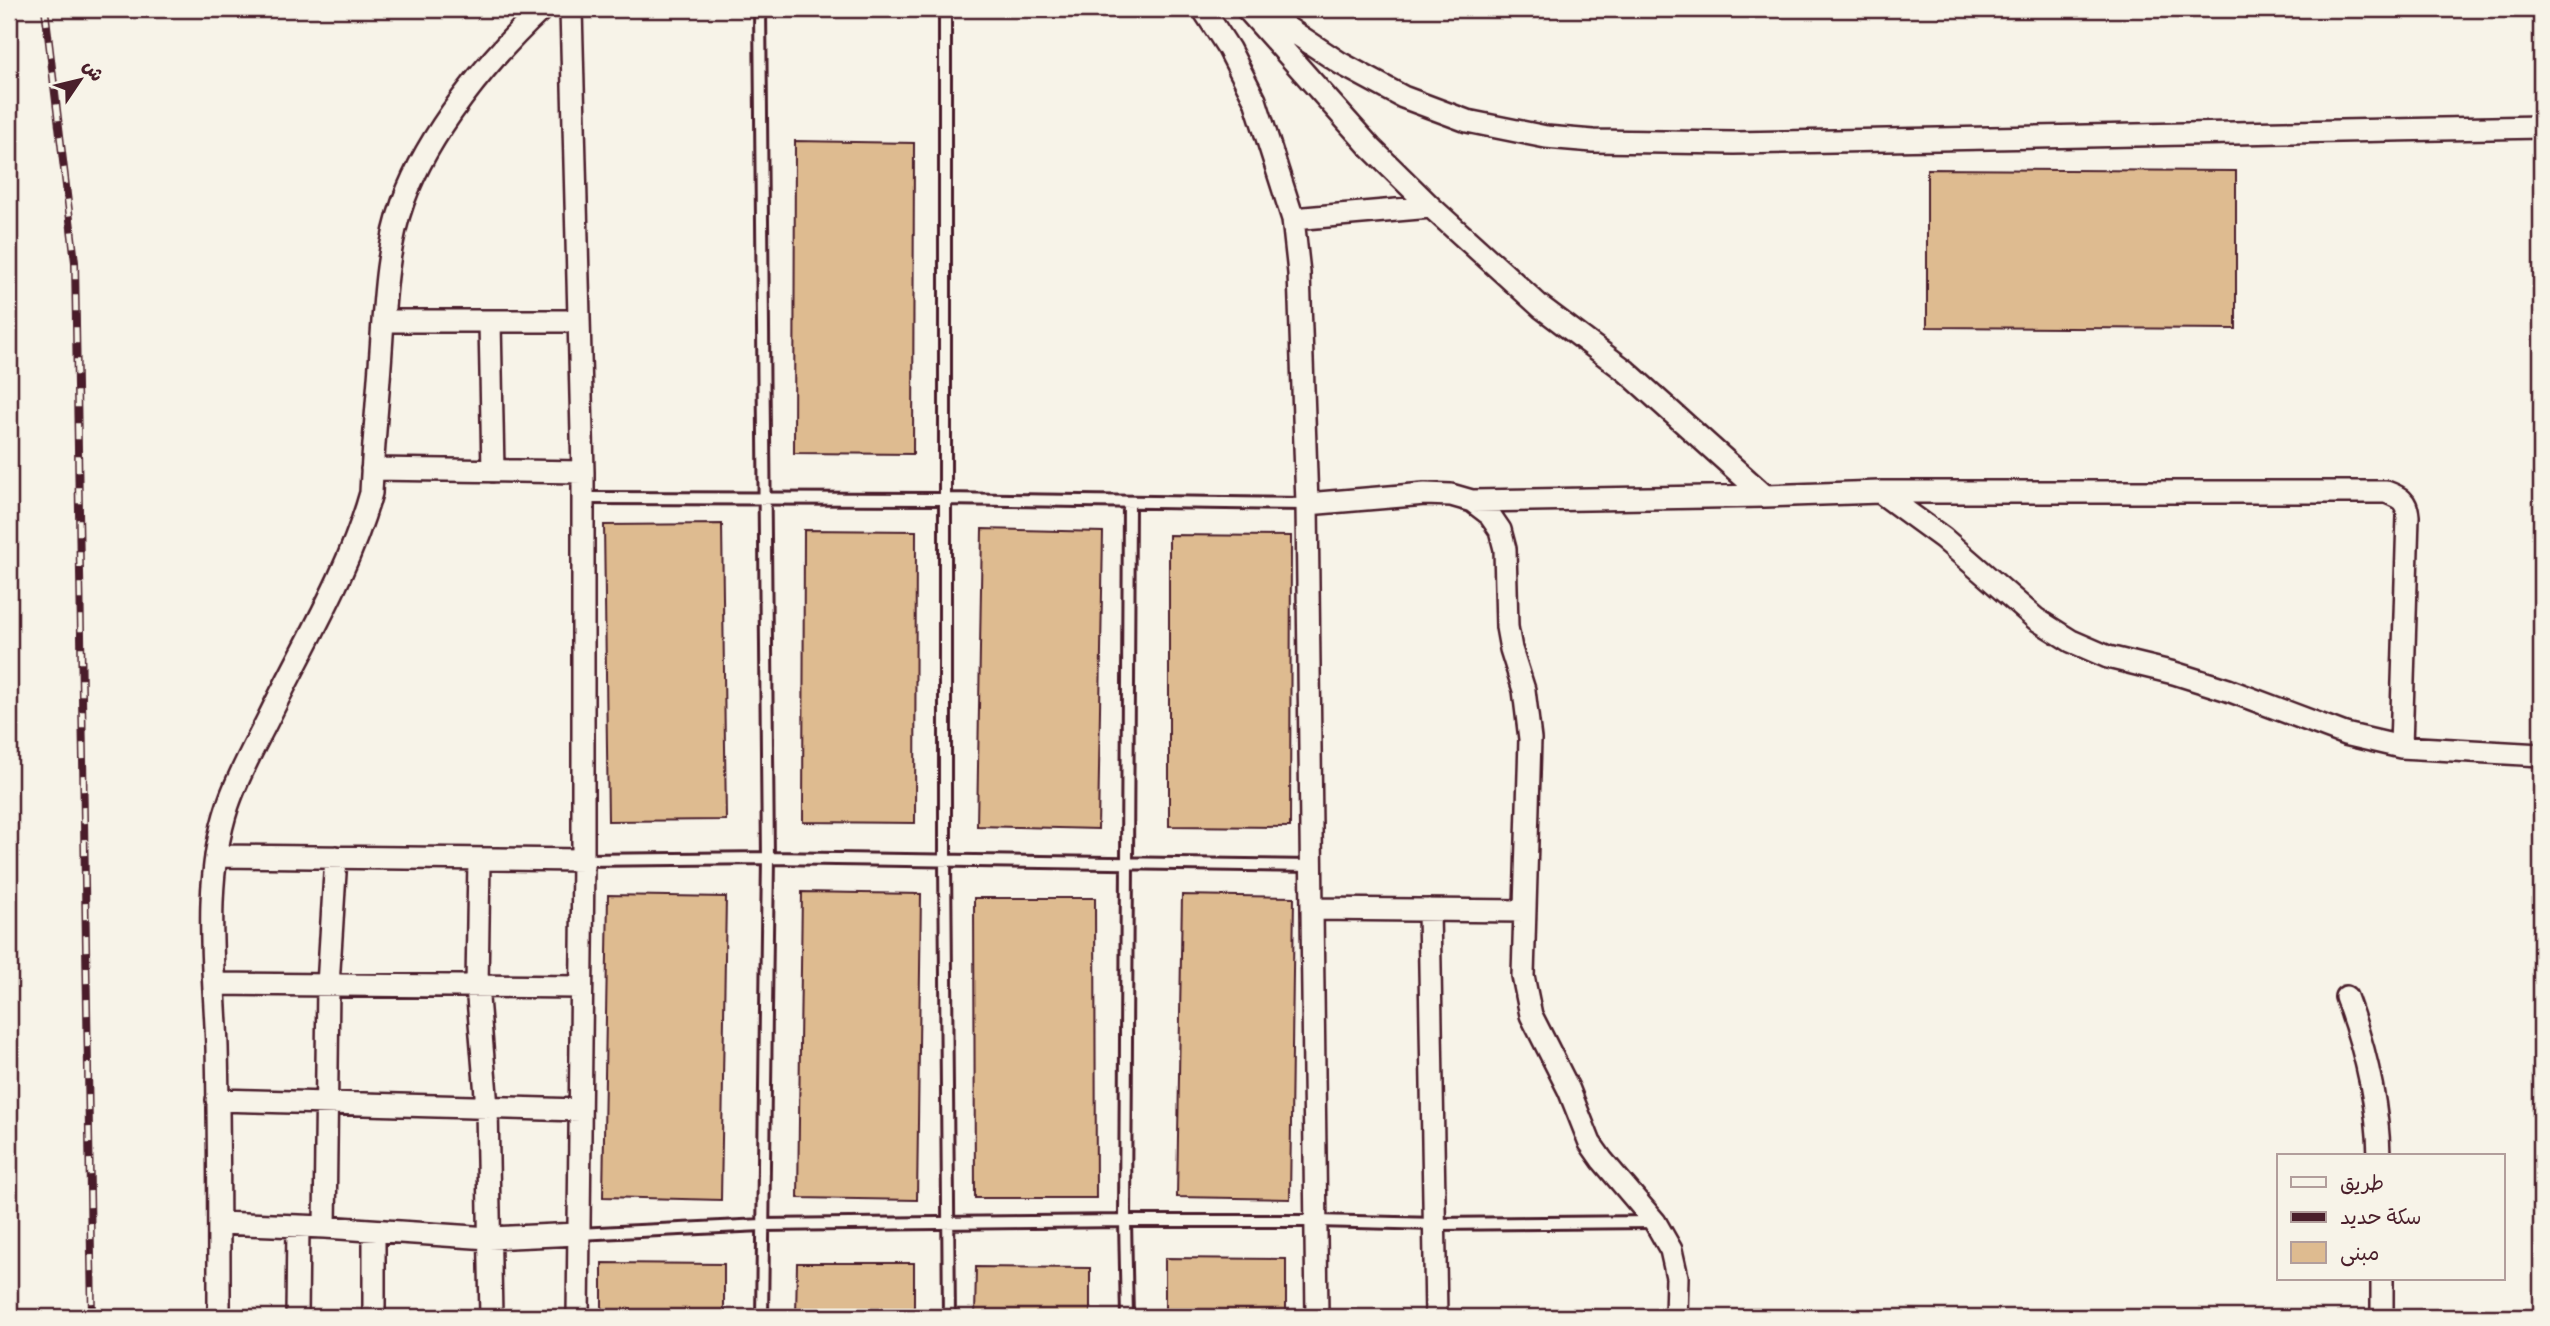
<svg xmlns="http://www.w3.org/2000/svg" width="2550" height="1326" viewBox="0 0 2550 1326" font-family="Itim,'Playpen Sans Arabic',sans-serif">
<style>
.building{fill:#debb90;stroke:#4a1f2b;stroke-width:2}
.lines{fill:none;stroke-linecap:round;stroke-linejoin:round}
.service-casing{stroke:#4a1f2b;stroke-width:16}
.minor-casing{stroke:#4a1f2b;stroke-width:26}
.service{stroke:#f7f3e8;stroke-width:10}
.minor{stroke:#f7f3e8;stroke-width:21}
.rail-casing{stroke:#4a1f2b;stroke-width:8}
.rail{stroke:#f7f3e8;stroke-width:5;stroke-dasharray:16;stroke-linecap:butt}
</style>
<rect width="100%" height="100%" fill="#f7f3e8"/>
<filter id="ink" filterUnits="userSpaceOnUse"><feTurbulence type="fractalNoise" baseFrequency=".0143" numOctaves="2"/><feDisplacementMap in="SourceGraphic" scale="14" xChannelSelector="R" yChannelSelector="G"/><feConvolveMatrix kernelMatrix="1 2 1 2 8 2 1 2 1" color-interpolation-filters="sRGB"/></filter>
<g filter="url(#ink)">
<path class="building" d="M795,141L914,143L913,454L794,453Z
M1927,169L2236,171V329L1927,327Z
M722,524L726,820L608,821L604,525Z
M982,529L1103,532L1098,829L977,826Z
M804,530L916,531L915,823L803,822Z
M1169,535L1291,536L1290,827L1169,826Z
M802,892L921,894L917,1200L798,1198Z
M608,895L726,897L721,1200L603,1197Z
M1182,895L1294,897L1290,1199L1177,1197Z
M974,898H1095L1096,1198H975Z
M1165,1258L1286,1259V1317H1165Z
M602,1263L724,1264V1317H602Z
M797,1263H914V1317H796Z
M976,1267L1090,1268V1317H975Z"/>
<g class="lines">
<g class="service-casing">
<path id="service" d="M760,9L768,858L762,1317
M945,9V862L949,1317
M583,498L944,499L1307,504
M583,860L768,858L1311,866
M578,1234L762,1225L1125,1221H1316L1436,1224L1655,1222
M1127,1317L1125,1221L1129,503"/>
</g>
<g class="minor-casing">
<path id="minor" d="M571,9L583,472V860L578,1317
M1203,9L1229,49L1255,100L1293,219L1299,273L1307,504L1317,1317
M1247,9L1371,148L1431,207L1541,307L1626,371L1765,496L1880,492H2386C2400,497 2407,501 2408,516L2401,747
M1259,9L1340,63L1403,97L1467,121L1546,137L1593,141L1734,143L2541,127
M1293,219L1431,207
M383,321H579
M490,322L493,471
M372,469L583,472
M1880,492L1943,538L2036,619L2071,641L2108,657L2174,673L2228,690L2345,734L2401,747L2541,755
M1472,501L1765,496
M1307,504L1425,494L1451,495L1472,501L1489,514L1500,530L1505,549L1507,627L1511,649L1524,690L1530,739L1523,976L1531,1015L1569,1090L1590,1143L1602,1160L1655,1222L1671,1250L1677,1277L1676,1317
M216,856L583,860
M479,859L477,986L487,1107L491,1317
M1312,909L1525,911
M1429,910L1436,1317
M214,984L581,987
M2346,997C2365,1048 2378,1102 2379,1156
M217,1100L580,1110
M219,1223L325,1227L489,1238L578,1234
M325,1227L328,985L336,857
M374,1232V1317
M2382,1279V1317
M219,1317C219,1227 219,1137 217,1047C214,967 202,883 228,805C238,775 254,747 268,719C304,645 349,572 371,493C373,450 377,407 380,365C384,312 385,252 403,202C428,133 489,58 542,9
M297,1317L298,1226"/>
</g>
<use href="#service" class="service"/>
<use href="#minor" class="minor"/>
<g class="rail-casing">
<path id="rail" d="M45,9L75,262L92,1317"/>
</g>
<use href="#rail" class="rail"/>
</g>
</g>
<rect width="2550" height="1326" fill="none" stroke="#f7f3e8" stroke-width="35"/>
<rect x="18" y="18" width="2515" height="1291" fill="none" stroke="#4a1f2b" stroke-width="2.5" filter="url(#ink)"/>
<rect x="2277" y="1154" width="228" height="126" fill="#f7f3e8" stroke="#b29e9c" stroke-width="2"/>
<rect x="2291" y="1177" width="35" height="10" fill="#f7f3e8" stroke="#b29e9c" stroke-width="2"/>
<text x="2340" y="1190" font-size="21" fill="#4a1f2b">طريق</text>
<rect x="2291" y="1212" width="35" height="10" fill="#4a1f2b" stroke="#b29e9c" stroke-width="2"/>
<text x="2340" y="1224" font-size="21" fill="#4a1f2b">سكة حديد</text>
<rect x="2291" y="1242" width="35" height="21" fill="#debb90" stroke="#b29e9c" stroke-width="2"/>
<text x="2340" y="1260" font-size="21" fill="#4a1f2b">مبنى</text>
<g transform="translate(80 80) rotate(55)" stroke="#f7f3e8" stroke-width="5" paint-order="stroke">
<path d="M0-5L12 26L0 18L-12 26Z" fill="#4a1f2b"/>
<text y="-10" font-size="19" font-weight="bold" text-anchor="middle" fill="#4a1f2b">ش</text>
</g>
</svg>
